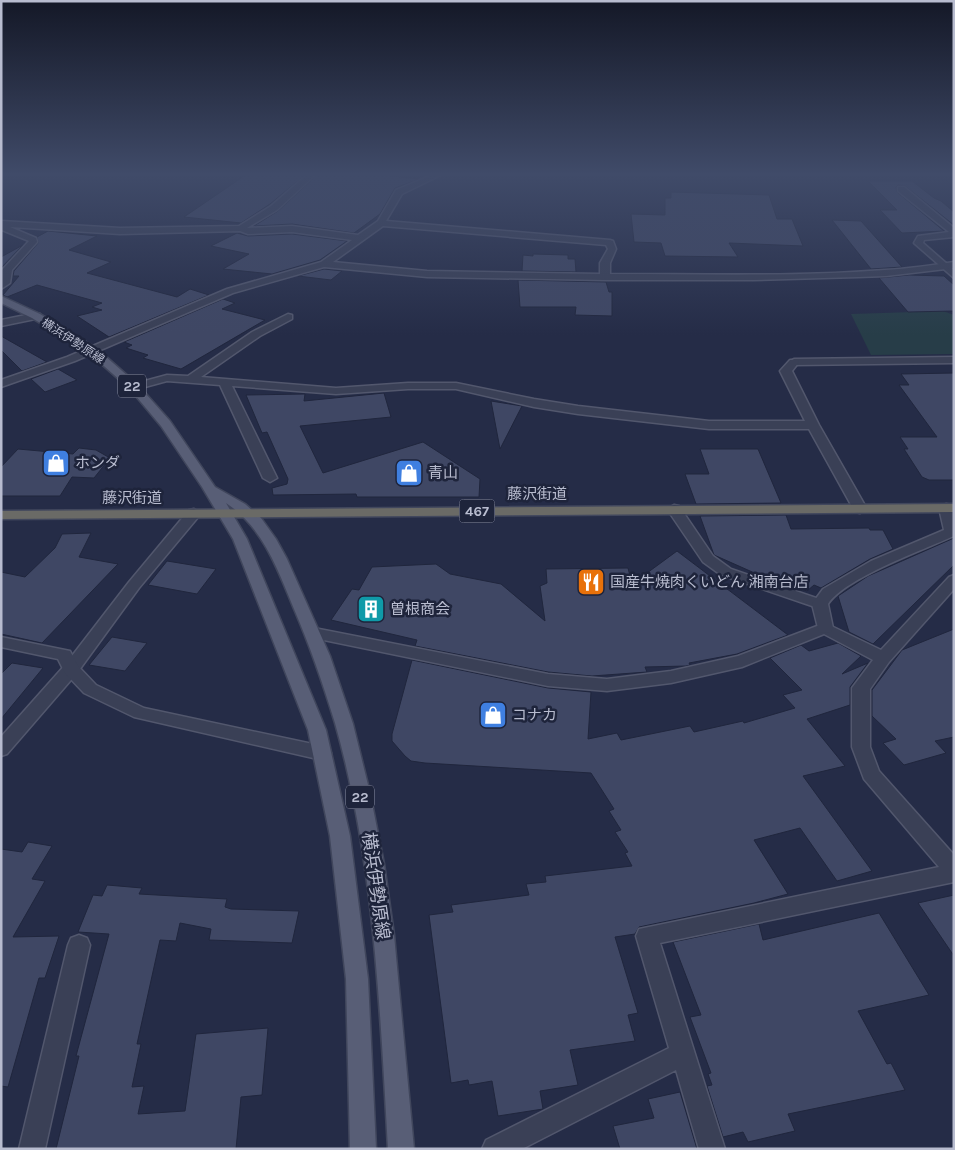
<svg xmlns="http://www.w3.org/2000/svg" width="955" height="1150" viewBox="0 0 955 1150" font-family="Karla,'Noto Sans JP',sans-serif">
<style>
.green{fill:#273d48}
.building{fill:#3f4764;stroke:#20263d}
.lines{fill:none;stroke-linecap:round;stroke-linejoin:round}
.service-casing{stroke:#52576d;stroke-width:3}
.minor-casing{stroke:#52576d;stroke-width:3}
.primary-casing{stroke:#40465c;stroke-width:3}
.trunk-casing{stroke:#41475d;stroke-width:3}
.service{fill:#3a4056;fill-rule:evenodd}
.minor{fill:#3a4056;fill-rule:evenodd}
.primary{fill:#585e76;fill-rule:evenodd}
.trunk{fill:#6a6a66;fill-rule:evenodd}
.labels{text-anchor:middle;stroke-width:5;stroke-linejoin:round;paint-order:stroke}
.far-street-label{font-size:12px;fill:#b8bccf;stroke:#1e243b}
.shield{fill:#1e243b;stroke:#8a8ea3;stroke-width:1}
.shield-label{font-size:14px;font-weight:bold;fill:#b8bccf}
.poi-label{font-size:15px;fill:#b8bccf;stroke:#1e243b;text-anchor:start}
.street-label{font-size:15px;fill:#b8bccf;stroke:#1e243b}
.near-street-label{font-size:18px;fill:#b8bccf;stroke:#1e243b}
</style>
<rect width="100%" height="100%" fill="#252c47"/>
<path class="green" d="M943,311L954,315V354L871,355L851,314Z"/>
<path class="building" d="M247,174H306L270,204L241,223L184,217Z
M318,174H372L419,179L395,188L380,214L354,233L292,224L254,226L278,211Z
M868,181H912L934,198L941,201L954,212V225L905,186L898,185L896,187L897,192L944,231L902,233L880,210H897Z
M671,192L769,195L777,219H792L803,246L729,243L738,257L665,256L661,243L634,242L631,214L665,215V198H671Z
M832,220L861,221L902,267L871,269Z
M48,231L97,236L69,250L111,262L87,273L177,297L190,289L209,295L109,337L77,316L102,310L92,307L102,303L37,285L7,297L3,295L19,276H13L14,271L38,243L37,237Z
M237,233L248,236L292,234L347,241L320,260L272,274L223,269L249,254L211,246Z
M23,245L1,268V257Z
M533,254L568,255V259H575L576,272L522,271L523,255L533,256Z
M324,269L342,271L331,280L298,276Z
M909,275L944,276L954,285V311L908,312L879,278Z
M518,280L606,282L609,292H612V316L575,315L576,307H520Z
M223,299L235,303L222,309L265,320L181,369L143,358L148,355L126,348L132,345L124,342Z
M1,336L47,362L22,371L1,350Z
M58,369L77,380L45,392L31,379Z
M954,373V480H929L922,477L904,449H908L900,437H937L899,385H909L901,374Z
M384,393L391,417L300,426L323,473L423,442L480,479L479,497H357L356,494L273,495L272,488L287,484L288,479L267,432L262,433L246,395L305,394L304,401Z
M491,401L522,406L500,449Z
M79,448L96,450L110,458L94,478L72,477L60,496H1V467L18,449L73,454Z
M700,449H758L781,503L696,504L685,474H709Z
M786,515L791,529L869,528L870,530H883L893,549L870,559L821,588L814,585L807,591L802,589L801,591L768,579L714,555L700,516Z
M91,533L79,557L118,564L42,643L1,634V572L25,577L55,548L62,534Z
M954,538V565L873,644L849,632L838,596L868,576Z
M677,551L788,635L737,654L689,663L690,665L686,666L645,667L647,672L592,676L548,672L415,646L417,640L331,620L352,589L359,590L372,567L436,564L450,574L501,584L545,621L540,586L547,583L546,569L628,568L632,584Z
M167,561L216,569L197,594L148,585Z
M954,629V737L935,741L946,753L904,765L883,743L896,739L872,716V690L902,650Z
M112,637L147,643L125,671L89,665Z
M838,643L861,656L842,674L868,663L850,687V705L807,719L845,766L803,776L872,871L837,881L800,828L754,840L788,894L754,903L639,927L635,934L615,937L638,1013L628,1015L635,1041L570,1050L578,1085L540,1091L543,1109L498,1116L492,1081L469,1085L468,1080L451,1083L429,915L453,912L451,905L529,895L526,884L546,882L545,876L632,866L625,853L628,852L615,832L621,830L609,811L614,809L591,773L425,763L411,761L405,756L392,741V734L412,660L548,688L591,692L588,739L617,733L621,740L690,726L694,732L743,721L744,723L795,708L783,695L802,690L770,658L801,645L809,651Z
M12,663L43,668L1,719V674Z
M28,842L52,846L32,879L45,881L13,937L59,936L45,978H39L8,1087L1,1086V849L22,852Z
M107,885L142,888L139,894L227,899L225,907L231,909L299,911L292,943L209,940L211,929L180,923L176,941L160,940L137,1044H141L132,1087L144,1086L138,1114L185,1111L196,1034L268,1028L262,1095L241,1097L236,1149H56L79,1056H76L109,934L78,932L93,895L102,896Z
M954,895V956L918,903Z
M879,913L929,995L858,1011L887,1064L891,1063L905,1090L788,1114L795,1131L748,1142L743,1132L723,1137L707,1086L712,1085L708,1074L711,1073L690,1017L701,1015L673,942L759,924L763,940Z
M680,1092L697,1149H620L613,1126L654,1118L648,1099Z"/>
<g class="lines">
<g class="service-casing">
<path id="service" d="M898,187H904L954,228V237L924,240L923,243L954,270V278L914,243L918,236L949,232L898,191Z
M36,313L40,314V318L1,326V320Z
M954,357V363L794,365L789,362L794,359Z
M674,505L679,506L713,556L731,569L825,601L828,604L825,607H815L721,575L703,562L667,509Z
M194,509L201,513L199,516L139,588L77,673L7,754L1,756V737L65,665L129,582L189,510Z
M954,575V589L889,662L870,689V747L879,771L954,855V882L660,943L725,1149H699L676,1070L522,1149H482L486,1140L669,1048L636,936L639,929L939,867L864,779L852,747V688L873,660L824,634L742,667L671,683L607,691L548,686L314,638L308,637L306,633L308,629L314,628L548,674L607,679L671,671L738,656L825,623L881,650L949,577Z"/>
</g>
<g class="minor-casing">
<path id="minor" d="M308,174H316L277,210L247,228L292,226L358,235L378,221L396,190L435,174H443L402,194L386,221L610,240L613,241L616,249L610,263V274C701,274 794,277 885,270C908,269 931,265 954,262V268L886,276L858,277L753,280H605L427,277L324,267L233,293L75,361L1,387V380L67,357L227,289L321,262L352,240L292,232L248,234L240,231L120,234L10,227L36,238L37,242L12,270L10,283L1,289L2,270L29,241L2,230L1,221L120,228L239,226L271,206ZM383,226L606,245L608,249L600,263V274L427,271L333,262Z
M288,314L292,315V319L260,336L201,377L336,388L408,383H456L534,399L578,406L709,421H805L780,371L790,360H798L799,362L792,371L819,425L867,509L860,513L855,512L809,429H709L578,414L534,407L456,389H408L336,394L232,386L277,478L270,482L263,478L220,385L167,381L134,390L128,387L130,385L167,375L188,376L252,332Z
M946,504L951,505L954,511V536C923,550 845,578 828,604L833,628L831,632L825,633L819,632L812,604L823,589L871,561L944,530L939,508Z
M1,637L70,651L78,666L96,685L144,708L322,746L328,748L331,753L328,758L322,760L134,717L84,693L65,673L58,659L1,647Z
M79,935L87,938L90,945L45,1149H19L68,945L71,938Z"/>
</g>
<g class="primary-casing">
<path id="primary" d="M1,296L40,314L96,348L138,385L170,421L215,487L245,504L261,518L276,539L287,559L330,656L353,724L370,793L384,864L394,935L414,1149H388C380,1007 374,860 335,723C323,684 310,646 294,609C278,570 263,527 226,503L247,539L326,730L350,836L368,979L376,1149H350L346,979L330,836L308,730L233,539L202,487L161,426L130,389L88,352L32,318L1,303Z"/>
</g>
<g class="trunk-casing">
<path id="trunk" d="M954,504V512L1,519V511Z"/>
</g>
<use href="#service" class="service"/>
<use href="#minor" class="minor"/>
<use href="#primary" class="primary"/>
<use href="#trunk" class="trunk"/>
</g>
<linearGradient id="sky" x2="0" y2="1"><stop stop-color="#141827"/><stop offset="0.52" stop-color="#404b69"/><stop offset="1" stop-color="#404b69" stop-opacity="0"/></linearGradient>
<rect width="955" height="335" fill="url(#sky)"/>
<defs>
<g id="shop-square" transform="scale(1.4375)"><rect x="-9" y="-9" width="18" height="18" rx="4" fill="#3f7fe0" stroke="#1e243b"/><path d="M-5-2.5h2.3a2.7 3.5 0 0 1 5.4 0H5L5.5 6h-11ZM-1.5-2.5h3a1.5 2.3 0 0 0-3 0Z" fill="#fff"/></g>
<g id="restaurant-square" transform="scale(1.4375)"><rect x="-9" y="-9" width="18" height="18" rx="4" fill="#e8710a" stroke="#1e243b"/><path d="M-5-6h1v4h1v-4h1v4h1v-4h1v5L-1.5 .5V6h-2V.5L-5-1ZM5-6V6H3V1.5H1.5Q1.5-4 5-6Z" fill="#fff"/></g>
<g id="building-square" transform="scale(1.4375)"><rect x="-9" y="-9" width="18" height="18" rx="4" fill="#0f9aa8" stroke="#1e243b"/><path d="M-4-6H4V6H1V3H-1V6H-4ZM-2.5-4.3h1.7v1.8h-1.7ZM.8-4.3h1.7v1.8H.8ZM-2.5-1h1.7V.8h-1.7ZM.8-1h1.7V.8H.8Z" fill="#fff"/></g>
</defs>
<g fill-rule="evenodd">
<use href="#shop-square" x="56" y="463"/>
<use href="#shop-square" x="409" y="473"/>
<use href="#restaurant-square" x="591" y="582"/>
<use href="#building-square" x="371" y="609"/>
<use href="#shop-square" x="493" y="715"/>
</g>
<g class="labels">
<g class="far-street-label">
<text transform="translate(73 341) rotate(33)" y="4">横浜伊勢原線</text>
</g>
<g class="shield">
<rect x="118" y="374.5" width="28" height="23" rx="4"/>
<rect x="459.5" y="499.5" width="35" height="23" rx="4"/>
<rect x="346" y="785.5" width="28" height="23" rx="4"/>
</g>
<g class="shield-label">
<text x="132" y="391">22</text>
<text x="477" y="516">467</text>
<text x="360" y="802">22</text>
</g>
<g class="poi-label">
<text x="75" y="468">ホンダ</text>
<text x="428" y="478">青山</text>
<text x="610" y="587">国産牛焼肉くいどん 湘南台店</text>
<text x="390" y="614">曽根商会</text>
<text x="512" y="720">コナカ</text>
</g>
<g class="street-label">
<text x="537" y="499">藤沢街道</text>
<text x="132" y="503">藤沢街道</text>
</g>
<g class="near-street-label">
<text transform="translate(376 886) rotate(82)" y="6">横浜伊勢原線</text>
</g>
</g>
<rect width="955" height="1150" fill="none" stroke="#b8bccf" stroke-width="5"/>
</svg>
